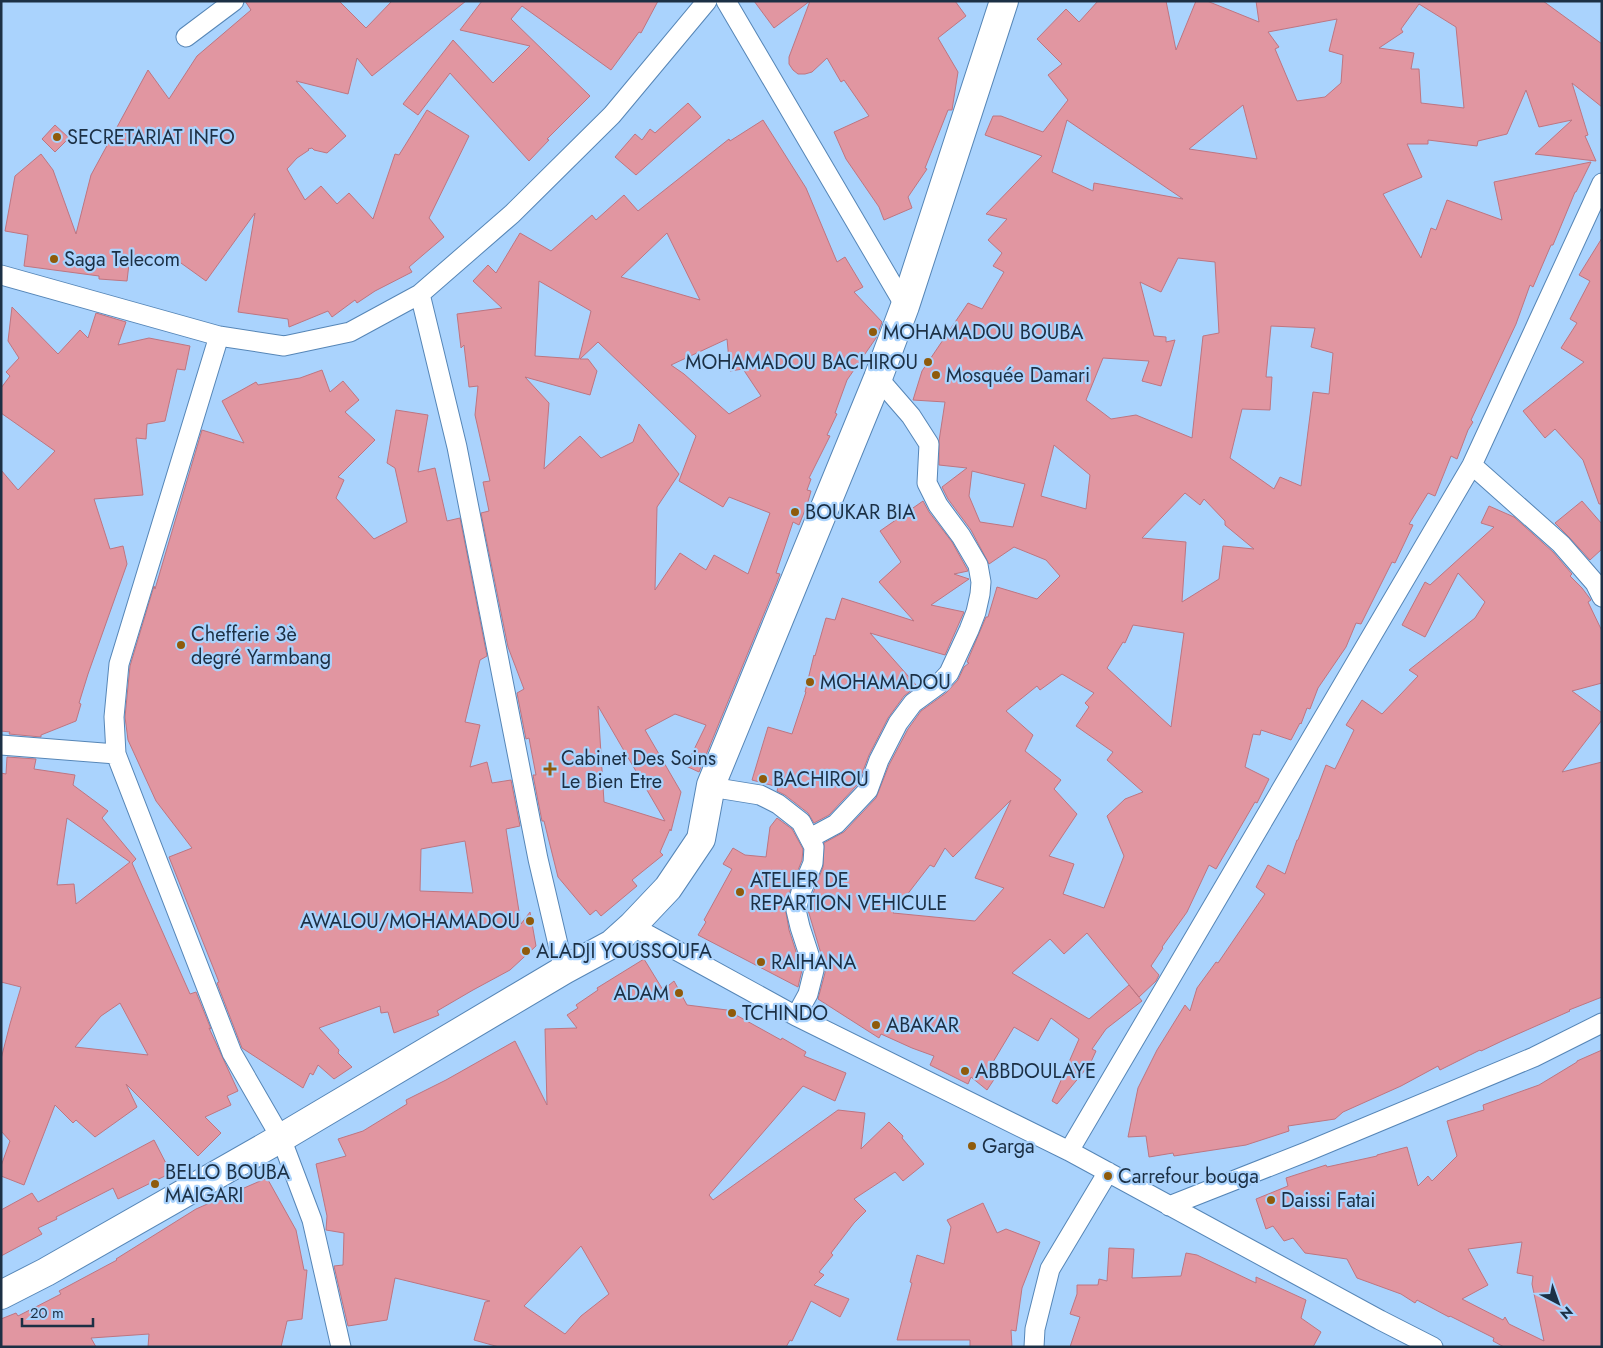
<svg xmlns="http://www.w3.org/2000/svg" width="1603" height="1348" viewBox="0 0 1603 1348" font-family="Jost,sans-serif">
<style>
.building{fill:#e196a1;stroke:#be7581;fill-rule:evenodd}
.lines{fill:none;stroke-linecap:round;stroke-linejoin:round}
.street-casing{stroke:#5686b7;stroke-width:21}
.secondary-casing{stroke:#5686b7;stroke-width:30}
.street{stroke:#fff;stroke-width:19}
.secondary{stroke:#fff;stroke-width:28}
.poi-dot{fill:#8f5b0b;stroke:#aad3fd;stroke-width:2}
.labels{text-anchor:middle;stroke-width:4.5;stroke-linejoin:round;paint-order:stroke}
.poi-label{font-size:20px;fill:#1c3045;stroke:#aad3fd;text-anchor:start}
</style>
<rect width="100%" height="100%" fill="#aad3fd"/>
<path class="building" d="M245,1H339L366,28L392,1H466L372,76L357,58L348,94L296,81L346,136L327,153L314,150L312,148L308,149L309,150L297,158L287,169L305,200L321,186L337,204L349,193L373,219L395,154L399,155L427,110L469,136L429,218L444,237L409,267L412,272L375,291L357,303L355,300L332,317L328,311L289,327L288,319L238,312L255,213L206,281L174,258L130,255L127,281L99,279V276L24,266L28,235L5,231L15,176L41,154L53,170L76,234L91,175L148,70L169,99L197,56L251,10Z
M482,1H658L641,33L639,32L611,70L522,6L511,19L590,96L547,139L549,140L529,161L450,73L418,115L403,104L453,40L493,83L530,46L460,30Z
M754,1H810L774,28Z
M810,1H955L966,16L938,38L958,72L952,110H948L925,168L927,169L908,197L912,208L884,220L879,207L846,159L834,132L869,116L844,80L841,82L827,58L812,72L805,74H798L793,70L789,64V57Z
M1098,1H1166L1176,50L1196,1H1207L1259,22L1256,1H1543L1602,44V107L1572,83L1588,135L1585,136L1596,161L1535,154L1572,120L1539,127L1526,90L1507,134L1478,141L1477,146L1428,140V144H1407L1422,177L1383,194L1421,258L1431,228L1436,230L1447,200L1502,220L1494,182L1591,162L1576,192H1575L1553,245H1551L1533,287L1530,285L1516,324L1471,420L1473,422L1468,430L1457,459L1451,456L1435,496L1428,493L1409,524L1413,525L1395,563L1392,562L1361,624L1356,623L1346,647L1318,688L1310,709L1307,708L1301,724L1300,723L1291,740L1261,730L1260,735L1253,734L1245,767L1269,779L1257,803L1255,802L1216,869L1209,865L1187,912L1162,947L1163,948L1151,966L1159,975L1156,981L1139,997L1087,933L1064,954L1050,939L1012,973L1089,1019L1129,985L1142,1001L1106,1029L1092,1049L1096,1051L1090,1064L1057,1104L1052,1101L1079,1039L1051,1018L1038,1041L1014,1027L993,1062L1001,1069L987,1090L971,1077L968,1084L930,1065L934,1056L912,1048L881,1034L879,1038L818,999L825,973V967L808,910L812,896L823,867L824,843L844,832L876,798L889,765L908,729L921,711L946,693L958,680L964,667L969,663L967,662L986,617H988L997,587L1037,599L1060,576L1046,560L1014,547L989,564L971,530L948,499L942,487L967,468L939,465V441L945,402L913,400L922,371L968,303L982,309L1004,272L993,266L1002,253L988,240L1007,219L986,214L1042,156L985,135L993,116H1001L1043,132L1068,100L1048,75L1062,64L1037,39L1066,9L1079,22ZM1419,4L1456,27L1464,108L1421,103L1419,69H1411L1414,53L1379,48L1403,32L1401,29ZM1337,19L1329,51L1343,55L1341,83L1325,97L1297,101L1275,49L1279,47L1268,32ZM1243,105L1257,159L1189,149ZM1067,120L1183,199L1094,183L1093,191L1052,172ZM1178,258L1215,262L1219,333L1203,336L1192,438L1136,415L1111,419L1086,400L1103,358L1149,361L1142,381L1161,386L1175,340L1166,342V337L1154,336L1140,282L1161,292ZM1271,326L1315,328L1311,347L1333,353L1329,394L1313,392L1301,486L1280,477L1274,489L1230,458L1242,409L1270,410L1272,377H1266ZM1054,445L1090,475L1086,509L1041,496ZM972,471L1025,484L1013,527L980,522L969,496ZM1185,493L1200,505L1204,499L1225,521V525L1254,549L1223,546L1219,579L1182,602L1186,542L1142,538ZM1133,625L1184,633L1171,727L1107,668L1123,642L1125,643ZM1062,674L1094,693L1085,703L1089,707L1076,726L1113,752L1107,760L1143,792L1125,799L1107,816L1124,856L1104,908L1063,894L1074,864L1049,856L1077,814L1054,789L1061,780L1025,751L1033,735L1006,711L1037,686L1040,690ZM1011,800L975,878L1004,888L975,921L893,913L930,865L934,867L945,848L953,857Z
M688,103L701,117L636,175L615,157L635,134L642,140L650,129L655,133Z
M763,120L806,188L837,262L845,257L863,287L854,292L882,322L876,338L847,380L835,413L837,414L827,435L830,436L809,478L811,479L807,490L811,491L807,505L799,525L793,522L776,573L780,574L777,582L699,772L686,766L706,725L675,714L645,730L681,792L671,831L670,829L660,852L663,855L632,880L637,886L601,916L596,910L590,915L558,877L544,821H542L533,775H536L529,738L526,739L517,693L524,689L508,647L481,513L489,511L483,482L490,481L475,415L478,386L469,387L464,345L461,348L457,314L502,308L473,281L488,265L496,273L520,233L551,251L592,215L596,220L624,195L638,211L729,139L730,141ZM667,233L700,300L621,277ZM539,281L591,311L579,359L535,356ZM727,339L730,371L743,369L761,396L729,414L684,374L671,365ZM598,342L696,436L679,481L723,507L729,497L770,513L748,574L714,555L706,570L680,553L655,590L657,507L679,474L639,424L633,442L601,458L580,436L544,469L549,403L525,377L590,395L597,371L588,359H580ZM598,706L665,821L604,802Z
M55,125L69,138L55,152L42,139Z
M1602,238V504H1599L1583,460L1555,429L1545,438L1523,411L1584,362L1561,348L1577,323L1570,319L1590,281L1579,275Z
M12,307L58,354L80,330L88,338L96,313L126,322L118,345L149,338L190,346L185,370L177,369L165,421L147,424L146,439L136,438L143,495L94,499L110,549L123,546L127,564L88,674L79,703L81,704L76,721L41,735V737L9,734L10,732L1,731V470L18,490L55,451L1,413V388L10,376L6,372L19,358L8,341Z
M322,370L330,392L343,381L359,400L345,412L375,440L338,477L344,480L336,498L374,539L407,522L395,468L387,463L396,410L428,415L418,472L435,468L447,521L460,518L487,656L480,660L465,722L480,725L470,767L487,762L492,783L511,780L520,826L506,829L521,924L530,912L536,946L510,970L473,990L437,1011L439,1015L394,1033L388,1012L381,1013L380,1006L319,1028L339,1050L338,1053L352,1067L334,1079L318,1065L313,1075L310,1073L303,1088L242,1048L217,983L219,982L169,857L192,848L156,801L128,740L125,717L130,666L154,586L155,589L202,430L244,443L222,401L256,382L258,385L300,378ZM465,841L473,893L420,891L421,849Z
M923,501L929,512L952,542L967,569L968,571L954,574L969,579L931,605L964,612L945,655L870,633L917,686L904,696L888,718L869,755L858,784L829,815L814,823L808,813L785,795L777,791L778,787L752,780L768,727L792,734L806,692H805L814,655L815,656L826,618L835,620L842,598L914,621L879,582L901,562L880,531Z
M1582,501L1602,524V549L1590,560L1569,537L1555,523Z
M1489,506L1514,517L1553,552L1572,574L1570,576L1582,588L1591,600L1588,602L1602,631V683L1572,691L1602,713V720L1562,772L1602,762V997L1569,1010L1570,1011L1502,1041L1481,1051L1480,1050L1440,1070L1438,1066L1401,1086L1343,1112L1335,1119L1288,1126L1289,1131L1246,1145L1174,1156L1173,1153L1149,1157L1146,1136L1128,1137L1138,1088L1157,1050L1185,1005L1190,1011L1197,988L1216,962L1218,963L1265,894L1256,887L1268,865L1285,874L1297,840H1298L1326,765L1335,769L1354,730L1346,725L1362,700L1382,714L1418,676L1409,670L1475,618L1485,602L1458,573L1425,637L1402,625L1425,582L1430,585L1494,527L1481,523Z
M7,757L36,759L34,769L75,775L73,785L108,811L102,818L136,859L132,863L190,994L196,992L211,1029L209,1028L238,1091L227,1096L231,1105L205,1117L221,1133L198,1156L126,1084L137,1107L95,1137L76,1120L73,1123L55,1105L24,1185L1,1176V1166L10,1141L1,1131V1059L10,1024L21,987L1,982V773L6,774ZM67,818L130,862L76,904L74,884L57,885ZM120,1003L148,1055L75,1047L101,1016Z
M777,818L792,829L803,849L802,860L791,888L785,907L789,930L802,970L798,987L698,935L706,922L704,920L732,869L723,864L733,848L745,855L766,857L770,827Z
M644,959L663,990L674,981L687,1005L727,1010L781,1040L782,1038L806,1052L804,1056L846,1073L835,1101L803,1086L709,1195L713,1200L838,1110L865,1113L861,1149L889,1122L903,1136L902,1138L924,1164L903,1181L895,1172L854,1199L866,1211L854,1223L831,1253L833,1255L819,1272L824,1275L814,1285L849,1299L840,1317L811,1301L792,1341L790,1340L786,1347H499L474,1340L485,1302L490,1301L395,1278L387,1320L348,1326L334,1266L343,1265L344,1233L326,1230L327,1216L316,1164L346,1156L338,1139L363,1131L407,1104L406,1100L446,1080L515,1041L547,1105L545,1029L577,1028L567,1015L578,1008L576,1005L598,990L597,988ZM581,1246L609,1294L581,1316L565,1334L524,1306Z
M1602,1050V1347H1504L1493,1341L1494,1338L1450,1316L1449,1317L1417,1300L1415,1303L1401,1294L1357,1278L1347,1259L1305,1253L1293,1238L1284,1241L1273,1226L1266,1229L1256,1199L1288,1186L1286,1178L1326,1165L1327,1167L1377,1156V1155L1407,1147L1418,1186L1428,1176L1432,1181L1457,1156L1447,1121L1484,1110L1483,1105L1539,1085L1577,1062V1061ZM1522,1242L1517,1273L1533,1276L1532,1284L1544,1341L1509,1324L1505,1317L1503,1320L1462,1299L1488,1285L1468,1249Z
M154,1140L171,1173L118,1199L113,1188L56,1217L57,1219L38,1228L42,1234L1,1256V1210L32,1193L38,1202Z
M267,1178L296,1230L304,1270H307L302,1319L287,1321L281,1347H148L149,1334L91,1338L96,1347H1V1319L16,1313L18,1316L61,1294L59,1291L117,1260L116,1259L196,1209Z
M983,1203L997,1233L1006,1229L1040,1242L1022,1288L1016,1331L1011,1330L1012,1347H970V1340H897L912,1283L910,1282L917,1255L944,1264L951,1227L947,1220Z
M1109,1248L1134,1249L1132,1278L1181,1276L1186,1253L1197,1255L1256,1283V1277L1306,1300L1301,1318L1321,1332L1313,1347H1070L1080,1317L1070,1314L1077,1294V1285H1098L1099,1279L1107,1281Z"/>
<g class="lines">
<g class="street-casing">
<path id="street" d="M726,1L905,306
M186,37L234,1
M1,275L219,336L284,346L350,332L420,294L512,214L612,115L707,1
M420,294L457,447L538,859L564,970
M219,336L119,664L114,717L116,754L232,1053L281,1138L312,1220L341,1347
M1472,465L1561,544L1595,583L1602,597
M1,745L116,754
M711,785L723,789L760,795L778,804L801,822L814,847L813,863L801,892L796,910L800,927L814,970L808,994L796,1016
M810,838L836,824L868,790L879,760L898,723L913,703L939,684L949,673L969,630L976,612L980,594L981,582L978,565L961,536L938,505L927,483L929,444L911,416L878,378
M632,926L796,1016L1069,1151L1380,1320L1433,1347
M1069,1151L1472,465L1602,183
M1169,1206L1306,1152L1534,1057L1602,1023
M1034,1347L1035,1329L1050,1269L1108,1172"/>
</g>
<g class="secondary-casing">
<path id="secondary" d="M1,1295L46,1272L281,1138L564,970L612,944L632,926L668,888L701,839L711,785L878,378L905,306L1004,1"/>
</g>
<use href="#street" class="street"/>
<use href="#secondary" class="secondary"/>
</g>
<g class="poi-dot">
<circle cx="57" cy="137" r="5"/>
<circle cx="54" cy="259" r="5"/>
<circle cx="873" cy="332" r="5"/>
<circle cx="928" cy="362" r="5"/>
<circle cx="936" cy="375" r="5"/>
<circle cx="795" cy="512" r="5"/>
<circle cx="181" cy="645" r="5"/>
<circle cx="810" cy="682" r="5"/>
<path d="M547.5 761.5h5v5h5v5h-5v5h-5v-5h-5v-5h5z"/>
<circle cx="763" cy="779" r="5"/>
<circle cx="740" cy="892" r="5"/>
<circle cx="530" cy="921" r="5"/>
<circle cx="526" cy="951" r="5"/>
<circle cx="761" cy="962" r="5"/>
<circle cx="679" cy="993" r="5"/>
<circle cx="732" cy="1013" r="5"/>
<circle cx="876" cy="1025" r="5"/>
<circle cx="965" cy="1071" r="5"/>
<circle cx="972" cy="1146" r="5"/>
<circle cx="1108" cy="1176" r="5"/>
<circle cx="155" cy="1184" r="5"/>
<circle cx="1271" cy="1200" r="5"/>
</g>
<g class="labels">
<g class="poi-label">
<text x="67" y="144">SECRETARIAT INFO</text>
<text x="64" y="266">Saga Telecom</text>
<text x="883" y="339">MOHAMADOU BOUBA</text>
<text x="918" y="369" text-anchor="end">MOHAMADOU BACHIROU</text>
<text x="946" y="382">Mosquée Damari</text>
<text x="805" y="519">BOUKAR BIA</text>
<text x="191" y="641">Chefferie 3è<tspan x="191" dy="23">degré Yarmbang</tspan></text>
<text x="820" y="689">MOHAMADOU</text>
<text x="561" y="765">Cabinet Des Soins<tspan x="561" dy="23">Le Bien Etre</tspan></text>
<text x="773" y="786">BACHIROU</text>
<text x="750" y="887">ATELIER DE<tspan x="750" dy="23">REPARTION VEHICULE</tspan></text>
<text x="520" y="928" text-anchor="end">AWALOU/MOHAMADOU</text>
<text x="536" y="958">ALADJI YOUSSOUFA</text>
<text x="771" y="969">RAIHANA</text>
<text x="669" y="1000" text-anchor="end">ADAM</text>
<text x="742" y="1020">TCHINDO</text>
<text x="886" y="1032">ABAKAR</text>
<text x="975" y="1078">ABBDOULAYE</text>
<text x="982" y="1153">Garga</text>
<text x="165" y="1179">BELLO BOUBA<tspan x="165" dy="23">MAIGARI</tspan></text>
<text x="1118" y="1183">Carrefour bouga</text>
<text x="1281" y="1207">Daissi Fatai</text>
</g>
</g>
<rect width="1603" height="1348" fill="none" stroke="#1c3045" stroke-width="5"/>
<g transform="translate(1558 1303) rotate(139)" stroke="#aad3fd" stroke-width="4" paint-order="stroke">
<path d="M0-4L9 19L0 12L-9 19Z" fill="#1c3045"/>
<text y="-8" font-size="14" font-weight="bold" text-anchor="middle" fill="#1c3045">N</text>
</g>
<path d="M22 1318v8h71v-8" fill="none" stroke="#1c3045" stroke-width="2.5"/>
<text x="30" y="1318" font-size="15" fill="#1c3045" stroke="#aad3fd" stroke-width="4" paint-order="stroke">20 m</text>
</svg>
